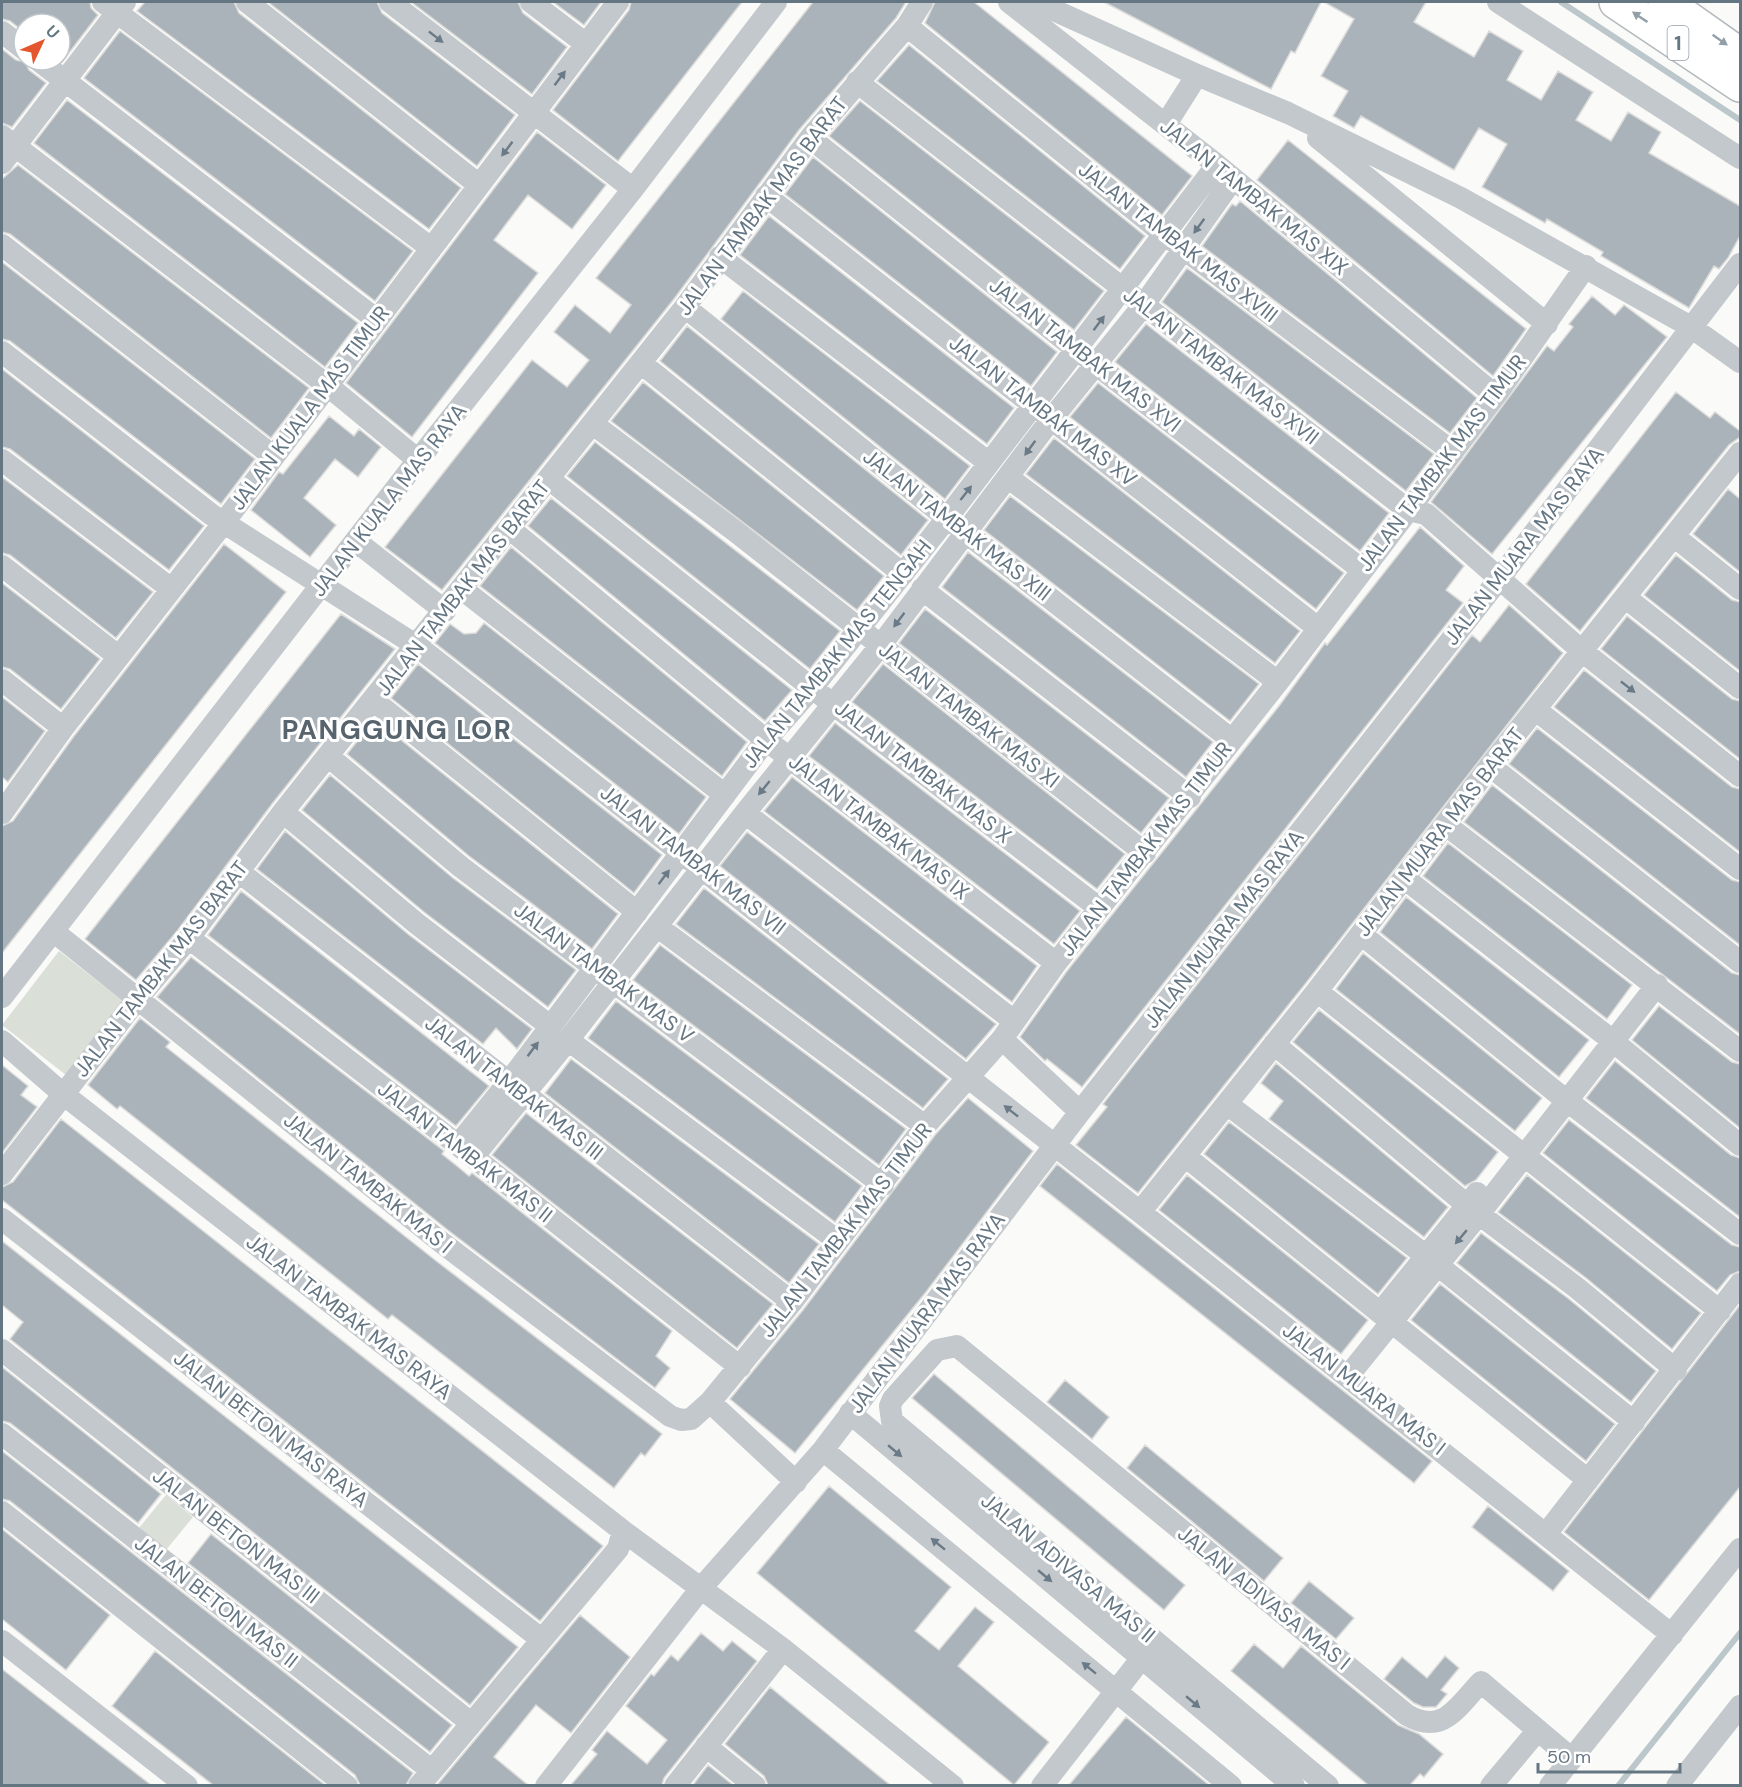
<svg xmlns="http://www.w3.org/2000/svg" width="1742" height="1787" viewBox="0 0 1742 1787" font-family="'DM Sans',sans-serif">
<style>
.green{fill:#dadfd7}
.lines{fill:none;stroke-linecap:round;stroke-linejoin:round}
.stream{stroke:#bbc7cb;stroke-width:6}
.building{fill:#aab3b9;stroke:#dcdcda;stroke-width:1.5}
.highway-casing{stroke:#b4b9bd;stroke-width:36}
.minor{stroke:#c3c8cc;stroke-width:22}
.highway{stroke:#fff;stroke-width:33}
.oneway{fill:#939fa8}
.oneway2{fill:#6a7a87}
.labels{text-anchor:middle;stroke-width:6;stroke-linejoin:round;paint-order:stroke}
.shield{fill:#fff;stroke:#939fa8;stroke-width:1.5}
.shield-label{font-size:20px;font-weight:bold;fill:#657683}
.street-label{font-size:21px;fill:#657683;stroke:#fff}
.district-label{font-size:27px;font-weight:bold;letter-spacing:1.5px;fill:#57646e;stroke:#fff}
</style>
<rect width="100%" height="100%" fill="#fafaf8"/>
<path class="green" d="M59,951L123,1001L66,1075L2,1025Z
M166,1495L193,1517L166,1550L139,1528Z"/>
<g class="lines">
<path class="stream" d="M1561,2L1740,120
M1618,1786L1740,1633"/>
</g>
<path class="building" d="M2,2H90L91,8L98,15L62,62L60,60V24H24V32L10,21L2,19Z
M145,2H234L239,13L461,188L429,229L137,11Z
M268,2H377L382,13L515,115L477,166Z
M411,2H518L523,13L567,47L532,94Z
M553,2H601L584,25Z
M631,2H742L618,161L553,110L629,10Z
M813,2H906L896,18L799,130L674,299L442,590L385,547L532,360L567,387L589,360L554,332L575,305L610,333L631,305L596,278Z
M935,2H974L1192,176L1162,215L925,23Z
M1104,2H1321L1295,53L1291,51L1271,89Z
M1324,2H1426L1414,22L1474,57L1489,31L1523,51L1507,80L1541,100L1558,71L1593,92L1576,120L1611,141L1628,112L1661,132L1649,153L1740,206V236L1728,258L1719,269L1714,266L1689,308L1601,256L1603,252L1547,219L1545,223L1482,187L1507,144L1479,128L1454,170L1361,116L1354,128L1333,116L1348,91L1321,76L1354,19Z
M120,31L413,251L375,301L84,78Z
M909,45L1145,236L1120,269L877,81Z
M2,49L16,60L25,62L29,70L46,83L12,127L2,123Z
M67,100L358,323L325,367L34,143Z
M860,101L1104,291L1074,330L829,136Z
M537,132L606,185L572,229L528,195L494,240L538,273L412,437L346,383Z
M1288,140L1526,329L1493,376L1257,180Z
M813,157L1057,352L1031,386L785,194Z
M18,165L309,388L271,438L10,234L2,232V179Z
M1240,201L1477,398L1450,433L1202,246L1232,204L1236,206Z
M769,216L1014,408L987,444L740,255Z
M2,262L255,459L221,504L10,341L2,339Z
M1187,268L1434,454L1406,491L1162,302Z
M743,291L970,466L945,499L721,319Z
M1592,296L1615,315L1624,305L1667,337L1492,554L1431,502L1547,346L1554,351L1573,327L1569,324Z
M1146,324L1389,513L1360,551L1115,362Z
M687,326L928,520L901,555L660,361Z
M2,369L204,526L169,570L10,449L2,447Z
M643,382L884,576L857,610L611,421Z
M1098,383L1344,573L1316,609L1070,417Z
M1676,392L1710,418L1715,412L1740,431V437L1729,445L1580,631L1526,584Z
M329,416L354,436L359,429L381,447L358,477L335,459L304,498L336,525L310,557L251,510L279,472L283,474Z
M1054,438L1300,631L1275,663L1026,474Z
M595,442L840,631L810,669L567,476Z
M2,477L153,592L116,638L10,555L2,553Z
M1728,489L1740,499V572L1693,534Z
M1010,496L1259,684L1230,721L984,530Z
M551,498L792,690L765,721L528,526Z
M1420,527L1464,566L1446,590L1463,603L1082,1087L1047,1059L1045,1061L1020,1037L1067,971L1279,706L1325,643L1327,645Z
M224,544L286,592L2,953V826L13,821L74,736Z
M511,547L747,742L722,776L480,586Z
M968,552L1213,742L1186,777L942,587Z
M1676,555L1732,600L1740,602V671L1644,595Z
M2,583L100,659L61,709L10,669L2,667Z
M1509,605L1563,653L1306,983L1138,1193L1076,1145L1107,1107L1103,1104L1472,635L1480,642Z
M925,609L1169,798L1141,833L899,643Z
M341,614L395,649L272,804L178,930L136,980L85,939Z
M1627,616L1732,699L1740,701V759L1601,649Z
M484,623L706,797L679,834L435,643L450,624L464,634L476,633Z
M418,664L662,855L634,893L391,698Z
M883,664L1125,854L1097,889L852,702Z
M1584,670L1732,787L1740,789V852L1554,707Z
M2,697L45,731L8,782L2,777Z
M375,719L618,914L592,949L469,856L347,754Z
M835,723L1080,911L1054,944L809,756Z
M1537,728L1732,880L1740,882V945L1509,764Z
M330,775L453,878L576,970L548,1007L424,912L302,810Z
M792,777L1037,966L1012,1002L764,811Z
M1492,785L1732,973L1740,975V1034L1464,822Z
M285,831L408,934L532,1029L517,1049L496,1028L483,1044L257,869Z
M747,832L996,1024L966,1059L720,866Z
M1448,843L1632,985L1607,1019L1423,876Z
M704,888L948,1079L923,1108L676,924Z
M241,891L489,1086L456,1126L208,935Z
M1406,897L1589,1040L1559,1077L1380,932Z
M660,945L906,1129L879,1165L633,980Z
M1363,953L1542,1098L1515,1131L1336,989Z
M191,957L444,1151L442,1154L457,1166L469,1176L472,1173L672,1331L656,1356L670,1368L655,1388L449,1231L157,997Z
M616,1001L862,1186L835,1222L588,1038Z
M1659,1006L1732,1062L1740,1064V1128L1632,1040Z
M1319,1010L1498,1152L1476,1180L1465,1186L1293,1042Z
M140,1018L170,1042L166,1047L435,1260L662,1434L645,1456L641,1453L614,1488L392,1315L388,1319L120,1106L117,1109L88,1085Z
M571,1059L819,1244L789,1283L545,1093Z
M1615,1061L1731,1155L1740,1158V1217L1586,1098Z
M1276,1063L1448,1207L1424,1237L1269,1119L1283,1101L1261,1083Z
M2,1065L28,1086L21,1095L37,1107L2,1153Z
M968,1098L1033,1151L926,1292L795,1453L730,1399L803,1310L935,1135Z
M526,1113L773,1304L737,1348L492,1155Z
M61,1119L603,1546L540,1621L2,1200V1187L13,1182Z
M1569,1120L1732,1245L1740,1247V1271L1730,1275L1717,1291L1543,1153Z
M1229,1122L1407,1258L1378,1294L1204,1154Z
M1057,1164L1432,1461L1414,1483L1040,1186Z
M1187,1175L1368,1320L1341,1354L1159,1210Z
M1527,1175L1701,1313L1672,1349L1586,1278L1498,1212Z
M1481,1233L1569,1299L1656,1371L1631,1402L1457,1263Z
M2,1241L518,1647L470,1705L10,1339L23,1322L2,1305Z
M1440,1284L1615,1424L1586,1461L1411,1320Z
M1740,1305V1487L1649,1600L1564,1532Z
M2,1367L161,1494L138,1523L10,1423L2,1421Z
M934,1374L1185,1585L1164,1610L912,1398Z
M1065,1380L1109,1417L1092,1439L1047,1402Z
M1145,1445L1283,1558L1264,1581L1127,1468Z
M2,1451L413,1773L406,1785H360L355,1775L10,1501L2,1499Z
M829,1486L951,1587L915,1631L939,1650L975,1607L994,1622L958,1666L1049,1742L1014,1785L757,1573Z
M1488,1506L1569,1571L1553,1591L1472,1527Z
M2,1529L110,1615L66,1670L2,1619Z
M211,1534L452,1725L430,1752L188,1563Z
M1309,1581L1354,1618L1336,1639L1291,1603Z
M580,1615L630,1657L571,1733L536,1705L494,1757L528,1785H437Z
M701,1633L723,1651L732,1641L757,1661L664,1778L662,1785H571L597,1754L592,1750L607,1731L647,1764L667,1740L626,1706L651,1674L654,1676L671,1655L678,1661Z
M1254,1644L1283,1668L1301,1646L1398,1725L1419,1734L1443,1754L1424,1777L1420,1774L1410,1785H1368L1231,1671Z
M155,1651L325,1785H213L112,1706Z
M1445,1656L1459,1668L1441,1690L1447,1694L1436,1707H1423L1414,1703L1384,1679L1402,1657L1427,1678Z
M2,1669L70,1722L151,1785H2Z
M770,1687L853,1755L890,1785H768L764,1776L725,1744Z
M1126,1717L1209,1785H1069Z
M708,1765L733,1785H693Z"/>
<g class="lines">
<g class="highway-casing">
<path id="highway" d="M1616,2L1740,85
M1665,2L1740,55"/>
</g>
<path class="minor" d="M103,2L431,248
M247,2L479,185
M390,2L633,189
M531,2L586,44
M1009,2L1217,165L1495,395
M1036,2L1197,75L1288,113L1461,198L1691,327L1740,362
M1498,2L1740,158
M907,26L1164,234L1453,452
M2,32L24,49
M38,60L377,320
M857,82L1408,510L1426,514L1582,651L1740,776
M1166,124L1197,75
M2,136L327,385L418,460
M810,138L1077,350L1361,569
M1318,138L1547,324
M2,163L125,2
M766,196L1318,628
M2,245L273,456
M720,257L989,463
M685,307L947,518L1232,740
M2,352L212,515L417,646L1140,1212L1672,1635
M641,363L903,574
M593,424L735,531L1145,853
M2,460L170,588
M1009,478L1278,682
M549,479L812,688L1099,908
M510,529L766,740L1056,963
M1675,537L1740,589
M357,542L445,611
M2,566L118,656
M462,589L725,795
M922,589L1190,797
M1625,597L1740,688
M2,680L63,728
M374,701L637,912
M1536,710L1740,869
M328,756L461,867L883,1185
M1490,766L1740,962
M283,812L416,923L550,1026
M2,813L63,728L225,521L618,2
M745,813L1014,1021
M1446,825L1740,1051
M238,871L792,1302
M1404,878L1604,1034L1740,1145
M658,927L925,1126
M53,931L441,1242L670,1416L681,1420L691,1419L710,1402L792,1302L925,1126L1002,1039L1056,963L1278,682L1501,388L1586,266
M1361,934L1557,1093L1740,1234
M189,938L458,1145L740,1367
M1317,991L1720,1311
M2,997L418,460L633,189L776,2
M1002,1039L1080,1112
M568,1040L838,1241
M2,1041L63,1094L623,1531L783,1649L953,1786
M1274,1044L1467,1205L1577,1288L1676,1370
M1227,1104L1425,1255L1634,1422
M458,1145L508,1083L766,740L812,688L947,518L1217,165
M1185,1156L1588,1480
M473,1157L568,1040L745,813L881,645L1049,422L1143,306L1233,179
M2,1174L138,998L189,938L283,812L685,307L810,138L907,26L922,2
M1140,1212L1317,991L1490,766L1740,453
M2,1219L541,1639
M1388,1303L1477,1193
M2,1350L471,1723
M1348,1376L1479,1214L1657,985
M710,1402L796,1482
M850,1413L1294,1786
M2,1434L431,1770
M823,1450L1231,1786
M2,1512L347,1786
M1546,1534L1740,1284
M2,1641L187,1786
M706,1746L755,1786
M419,1786L618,1549L623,1531
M546,1786L702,1587L823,1450L1080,1112L1499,579L1740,264
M675,1786L783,1649
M1042,1786L1141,1659
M1328,1786L892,1421L890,1406L893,1399L937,1350L957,1346L1407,1715C1443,1736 1458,1706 1481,1682L1572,1759
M1491,1786L1538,1730
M1550,1786L1740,1549
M1677,1786L1740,1706"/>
<use href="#highway" class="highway"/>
</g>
<defs><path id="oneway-solid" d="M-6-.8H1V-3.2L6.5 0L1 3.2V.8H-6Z" transform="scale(1.5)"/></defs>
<g class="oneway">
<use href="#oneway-solid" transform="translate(1640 17) rotate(-146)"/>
<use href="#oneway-solid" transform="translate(1720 40) rotate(35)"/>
</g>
<g class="oneway2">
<use href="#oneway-solid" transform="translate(436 37) rotate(38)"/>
<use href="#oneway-solid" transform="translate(560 78) rotate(-53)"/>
<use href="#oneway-solid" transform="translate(507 149) rotate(127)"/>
<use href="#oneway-solid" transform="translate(1199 226) rotate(126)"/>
<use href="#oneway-solid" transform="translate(1099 323) rotate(-53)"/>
<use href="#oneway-solid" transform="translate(1030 448) rotate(126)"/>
<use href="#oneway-solid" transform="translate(966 493) rotate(-52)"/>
<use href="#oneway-solid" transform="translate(899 620) rotate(127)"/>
<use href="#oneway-solid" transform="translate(1628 687) rotate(38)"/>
<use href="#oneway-solid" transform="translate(764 788) rotate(129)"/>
<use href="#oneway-solid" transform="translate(664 877) rotate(-53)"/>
<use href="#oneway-solid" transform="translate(533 1049) rotate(-53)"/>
<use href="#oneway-solid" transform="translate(1011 1111) rotate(-142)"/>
<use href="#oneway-solid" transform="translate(1461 1237) rotate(130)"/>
<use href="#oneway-solid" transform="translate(895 1451) rotate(40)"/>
<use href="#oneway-solid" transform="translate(938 1544) rotate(-141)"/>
<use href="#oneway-solid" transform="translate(1045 1576) rotate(40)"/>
<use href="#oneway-solid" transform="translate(1089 1668) rotate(-141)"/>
<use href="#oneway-solid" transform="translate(1193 1702) rotate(40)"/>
</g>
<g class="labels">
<rect class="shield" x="1667.5" y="26" width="21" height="34" rx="4.5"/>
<g class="shield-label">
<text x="1678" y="50">1</text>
</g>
<g class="street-label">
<text transform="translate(1254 197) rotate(39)" y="7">JALAN TAMBAK MAS XIX</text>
<text transform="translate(762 206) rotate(-53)" y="7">JALAN TAMBAK MAS BARAT</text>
<text transform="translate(1178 242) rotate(38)" y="7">JALAN TAMBAK MAS XVIII</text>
<text transform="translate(1085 355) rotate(38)" y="7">JALAN TAMBAK MAS XVI</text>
<text transform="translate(1221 366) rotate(38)" y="7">JALAN TAMBAK MAS XVII</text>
<text transform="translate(310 408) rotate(-53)" y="7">JALAN KUALA MAS TIMUR</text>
<text transform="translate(1043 411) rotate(38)" y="7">JALAN TAMBAK MAS XV</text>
<text transform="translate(1442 463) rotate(-53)" y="7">JALAN TAMBAK MAS TIMUR</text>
<text transform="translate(389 500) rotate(-52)" y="7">JALAN KUALA MAS RAYA</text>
<text transform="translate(957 525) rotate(38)" y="7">JALAN TAMBAK MAS XIII</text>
<text transform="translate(1524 546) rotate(-52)" y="7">JALAN MUARA MAS RAYA</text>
<text transform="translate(463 588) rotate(-52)" y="7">JALAN TAMBAK MAS BARAT</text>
<text transform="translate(837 654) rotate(-51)" y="7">JALAN TAMBAK MAS TENGAH</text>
<text transform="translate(969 715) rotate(38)" y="7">JALAN TAMBAK MAS XI</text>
<text transform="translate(923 772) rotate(38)" y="7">JALAN TAMBAK MAS X</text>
<text transform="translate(879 827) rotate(38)" y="7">JALAN TAMBAK MAS IX</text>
<text transform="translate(1440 832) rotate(-52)" y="7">JALAN MUARA MAS BARAT</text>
<text transform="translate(1146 849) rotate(-52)" y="7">JALAN TAMBAK MAS TIMUR</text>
<text transform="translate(693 860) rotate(38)" y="7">JALAN TAMBAK MAS VII</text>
<text transform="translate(1224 929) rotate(-52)" y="7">JALAN MUARA MAS RAYA</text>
<text transform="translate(161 969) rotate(-52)" y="7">JALAN TAMBAK MAS BARAT</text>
<text transform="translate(604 973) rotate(37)" y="7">JALAN TAMBAK MAS V</text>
<text transform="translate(514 1088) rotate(38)" y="7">JALAN TAMBAK MAS III</text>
<text transform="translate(465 1152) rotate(38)" y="7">JALAN TAMBAK MAS II</text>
<text transform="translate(368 1183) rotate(39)" y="7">JALAN TAMBAK MAS I</text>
<text transform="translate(846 1230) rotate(-52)" y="7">JALAN TAMBAK MAS TIMUR</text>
<text transform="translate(927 1313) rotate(-53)" y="7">JALAN MUARA MAS RAYA</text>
<text transform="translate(349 1317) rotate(38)" y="7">JALAN TAMBAK MAS RAYA</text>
<text transform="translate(1364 1389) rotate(38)" y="7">JALAN MUARA MAS I</text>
<text transform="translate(271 1429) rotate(38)" y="7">JALAN BETON MAS RAYA</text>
<text transform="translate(236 1536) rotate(38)" y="7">JALAN BETON MAS III</text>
<text transform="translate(1068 1568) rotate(40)" y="7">JALAN ADIVASA MAS II</text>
<text transform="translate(1264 1598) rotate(39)" y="7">JALAN ADIVASA MAS I</text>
<text transform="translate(216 1602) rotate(38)" y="7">JALAN BETON MAS II</text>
</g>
<g class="district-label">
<text x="397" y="739">PANGGUNG LOR</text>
</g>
</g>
<rect width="1742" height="1787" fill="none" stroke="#657683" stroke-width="6"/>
<g transform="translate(42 42) rotate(46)"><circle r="28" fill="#ffffff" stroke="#c1c8cd" stroke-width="1.5"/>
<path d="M0-4.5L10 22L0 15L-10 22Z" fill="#e4572e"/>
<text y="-9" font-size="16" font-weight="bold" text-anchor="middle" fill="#657683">U</text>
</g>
<path d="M1538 1763v9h142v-9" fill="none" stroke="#657683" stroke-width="3"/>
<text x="1547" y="1763" font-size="18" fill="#657683" stroke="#ffffff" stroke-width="4.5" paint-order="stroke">50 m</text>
</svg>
